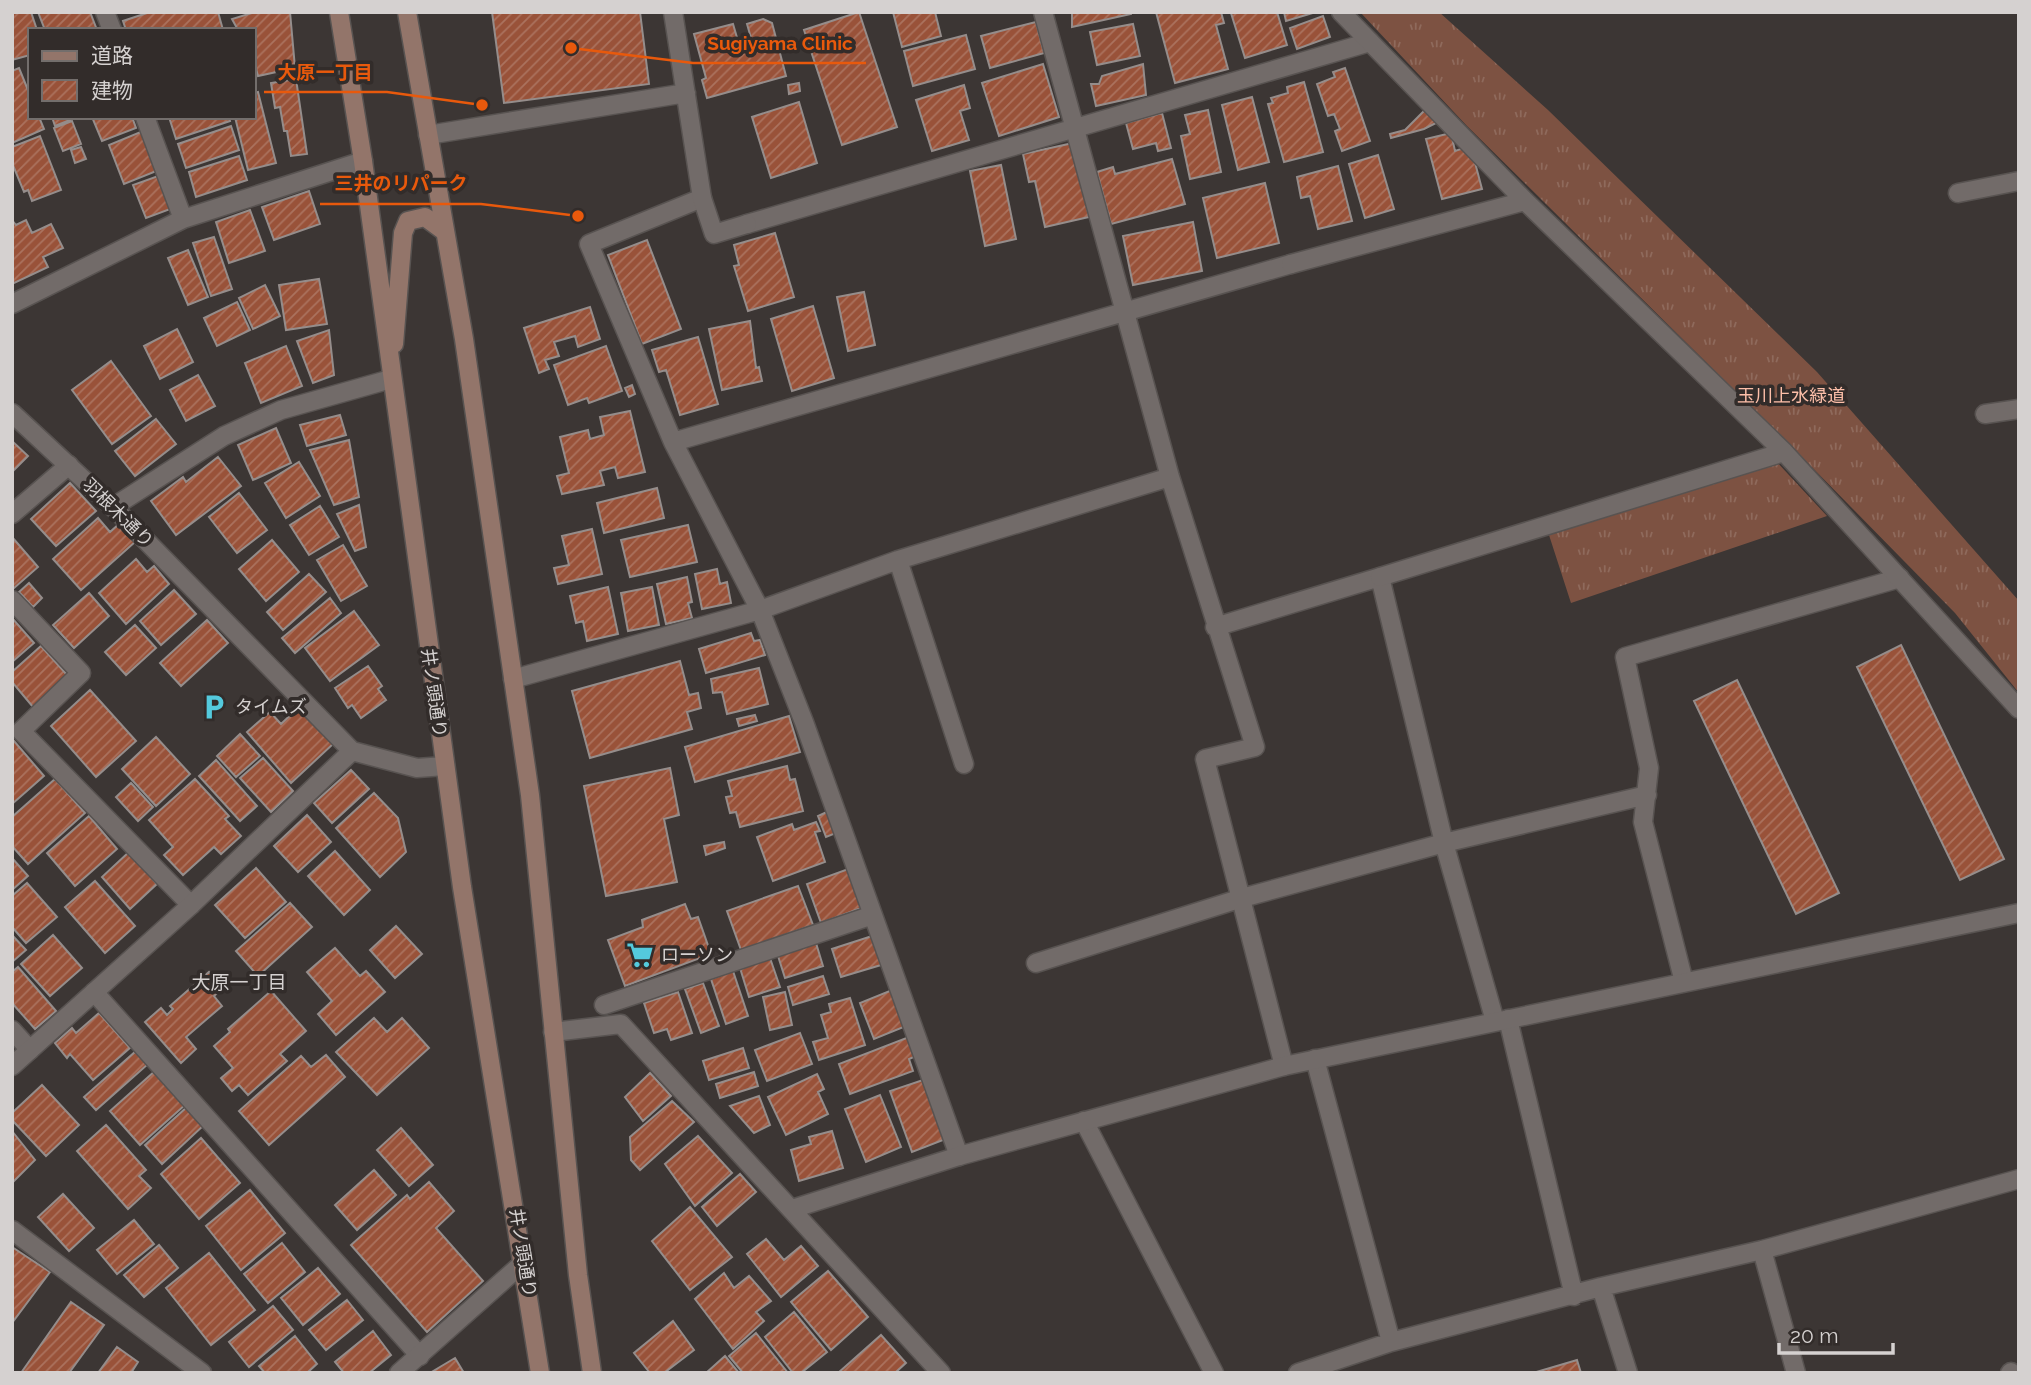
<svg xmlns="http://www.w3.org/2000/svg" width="2031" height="1385" viewBox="0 0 2031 1385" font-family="Raleway,'Noto Sans JP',sans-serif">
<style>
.grass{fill:url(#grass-tufts)}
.building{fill:url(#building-hatch);stroke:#958d8b;stroke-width:2}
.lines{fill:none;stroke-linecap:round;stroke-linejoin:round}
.service-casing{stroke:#585351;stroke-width:21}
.minor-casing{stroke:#585351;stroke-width:21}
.secondary-casing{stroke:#585351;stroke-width:21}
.service{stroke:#726b69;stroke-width:18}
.minor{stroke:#726b69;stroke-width:18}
.secondary{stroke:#93756a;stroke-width:18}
.labels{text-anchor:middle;stroke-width:7;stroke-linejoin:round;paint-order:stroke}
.park-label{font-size:18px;fill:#fdbfa9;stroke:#322c2a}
.street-label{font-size:18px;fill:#d5d1d0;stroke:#322c2a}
.poi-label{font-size:18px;fill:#d5d1d0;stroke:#322c2a;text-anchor:start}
.neighbourhood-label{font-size:19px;fill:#d5d1d0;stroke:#322c2a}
.leader{fill:none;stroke:#e8590c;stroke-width:2.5}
.callout-dot{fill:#e8590c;stroke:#322c2a;stroke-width:2.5}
.callout-label{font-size:19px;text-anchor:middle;font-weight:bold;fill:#e8590c;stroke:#322c2a;stroke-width:7;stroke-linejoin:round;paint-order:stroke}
</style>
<defs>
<pattern id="grass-tufts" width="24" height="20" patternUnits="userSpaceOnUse" patternTransform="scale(1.75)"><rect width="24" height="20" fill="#7d5242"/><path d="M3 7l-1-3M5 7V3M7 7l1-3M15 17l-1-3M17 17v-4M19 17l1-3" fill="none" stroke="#8f6a5c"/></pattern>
<pattern id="building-hatch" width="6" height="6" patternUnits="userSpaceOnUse" patternTransform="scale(1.75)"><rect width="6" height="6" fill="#995239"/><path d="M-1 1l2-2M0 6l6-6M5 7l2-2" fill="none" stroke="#ab725e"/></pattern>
</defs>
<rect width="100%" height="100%" fill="#3c3634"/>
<path class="grass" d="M1360,12H1439L1548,110L1817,372L2019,601V693L1955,613L1797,452L1467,126Z
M1775,460L1827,516L1571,603L1549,535Z"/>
<path class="building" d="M12,12H31L37,30H30V55L12,60Z
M38,12H90L97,30H45Z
M150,12H218L223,30H126L123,21Z
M255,12H290L295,68L258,76L254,61V30H238L232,19Z
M492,12H640L649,84L504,103Z
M859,12L897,127L842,145L804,30Z
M893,12H935L941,36L902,47Z
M1072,12H1131V14L1072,27Z
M1156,12H1221L1224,23L1216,25L1228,69L1175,83Z
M1277,12L1287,45L1245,58L1231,13Z
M1284,12H1316L1286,21Z
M1323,16L1330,37L1297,49L1290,28Z
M763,19L772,23L786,76L707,98L702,80L706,78L694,34L733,24L738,41L751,38L747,24Z
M1036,22L1044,53L990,68L981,36Z
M1133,24L1140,56L1097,65L1090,32Z
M966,35L975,69L913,86L904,51Z
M1043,64L1059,117L999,136L982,83Z
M1143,64L1146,95L1096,106L1091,84H1099L1102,76Z
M19,68L30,95V117H39L44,129L12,143V71Z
M1345,68L1370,141L1342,151L1335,131L1340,129L1334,114L1328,116L1317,84L1335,77L1333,72Z
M296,79L307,154L291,156L287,131H284L280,107L275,108L271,83Z
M1304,82L1323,152L1284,162L1268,104L1273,103L1271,98L1288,93L1287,87Z
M799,83L800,91L789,94L788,85Z
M964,85L970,108L960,111L969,140L932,151L916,100Z
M258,92L276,163L248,170L235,117H254V93Z
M1252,97L1269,162L1238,170L1222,105Z
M799,102L817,163L771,178L752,117Z
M1428,107L1442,120L1424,129L1391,138L1390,134L1405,130Z
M1208,110L1221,172L1190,179L1181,136L1190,134L1185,115Z
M1162,113L1171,148L1158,151L1156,143L1133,149L1126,123Z
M52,117H69L70,120L55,126Z
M92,117H132L136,128L102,141Z
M169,117H229L230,121L176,139Z
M72,121L81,144L63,151L54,128Z
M231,126L239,150L186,168L178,144Z
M143,131L159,170L124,184L109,145Z
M1451,133L1455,151L1464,148L1473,155L1482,189L1442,199L1426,139Z
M40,136L61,190L32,201L28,190L24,192L12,163V147Z
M1073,143L1089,217L1045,227L1035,181L1029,182L1023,154Z
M81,147L86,159L75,163L71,150Z
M1378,155L1394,209L1365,218L1349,164Z
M239,156L247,180L196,197L189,172Z
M1172,159L1185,204L1111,224L1097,172L1113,167L1115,174Z
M1001,165L1016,239L985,246L970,171Z
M1338,166L1352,221L1318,229L1310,196L1301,198L1297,177Z
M161,175L173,208L146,218L133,185Z
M1265,183L1279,243L1217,258L1203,198Z
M309,191L320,224L274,240L262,207Z
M250,210L265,251L229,263L216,222Z
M12,220L16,225L26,220L32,233L51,224L63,248L43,257L48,267L12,284Z
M1193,222L1202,271L1133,285L1123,236Z
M775,233L794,297L748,311L734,266L739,265L734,245Z
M214,237L232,289L211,296L193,243Z
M647,240L681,329L642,344L608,255Z
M188,250L208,297L188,305L168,258Z
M319,279L327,324L286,330L279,285Z
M265,285L280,316L253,329L239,298Z
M864,292L875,345L848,351L837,297Z
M237,302L250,330L217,346L204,318Z
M813,306L834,378L792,391L771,319Z
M590,307L600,339L578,347L575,336L554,342L559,356L545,360L549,369L539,373L524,328Z
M750,321L756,368L759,367L762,381L722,390L709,329Z
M177,329L193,362L160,379L144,346Z
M329,330L334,375L313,383L297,341Z
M698,337L718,404L680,415L666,370L659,372L652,350Z
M286,346L302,386L261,403L245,363Z
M606,346L622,391L589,403L587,398L568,405L554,365Z
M111,361L151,416L112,444L72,390Z
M198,375L215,406L186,421L170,390Z
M632,385L635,394L629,397L625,388Z
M630,411L645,472L618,478L615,467L600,471L604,485L562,494L557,476L569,473L560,437L588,430L590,439L604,435L600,417Z
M340,415L346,435L307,446L300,425Z
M156,419L176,444L135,476L115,451Z
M276,428L291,463L253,480L238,445Z
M349,440L359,497L334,505L310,450Z
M12,441L28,456L12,472Z
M218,457L241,486L176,535L151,501L183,477L186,482Z
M299,462L320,496L286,518L265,483Z
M70,483L96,511L56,546L31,519Z
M657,488L664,518L604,533L597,503Z
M239,493L267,530L237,553L209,517Z
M359,505L366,547L355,551L337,514Z
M320,506L339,537L309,555L290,525Z
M98,518L110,532L119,524L135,542L81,590L53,559Z
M688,525L697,562L630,577L621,540Z
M592,529L602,574L558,584L554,568L569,565L562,536Z
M12,537L38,567L13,589L12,588Z
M272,540L299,572L266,601L239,569Z
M343,545L367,586L341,601L317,560Z
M136,559L147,572L154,566L169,584L126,624L99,593Z
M717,569L720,584L727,582L731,603L702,609L695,574Z
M309,574L326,592L283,630L267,612Z
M687,577L692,602L688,603L692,618L666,624L657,584Z
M29,583L42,598L33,607L19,592Z
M608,587L618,634L587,641L583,621L576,623L570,596Z
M652,587L659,625L628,631L621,593Z
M174,590L196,614L161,645L140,621Z
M89,593L109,616L74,648L53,625Z
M330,598L341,613L295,653L282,638Z
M354,611L379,645L330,681L305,648Z
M12,618L34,643L12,662Z
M207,620L228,643L181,686L160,663Z
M135,625L156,648L126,675L105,652Z
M751,633L754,641L760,640L765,655L706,673L699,649Z
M1901,645L2004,859L1960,880L1857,667Z
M41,646L68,676L33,707L12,682V672Z
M680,661L689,695L698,693L701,708L687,712L692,729L590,758L572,691Z
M368,666L382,686L378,689L386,700L361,718L352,705L348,708L335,688Z
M759,668L768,704L727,714L722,692L713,693L711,679Z
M1737,680L1839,893L1796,914L1694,701Z
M90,690L136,741L96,777L51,726Z
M299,707L333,744L291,783L247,732L270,712L281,724Z
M755,715L757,721L739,726L737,719Z
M789,716L800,752L695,782L685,747Z
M240,734L260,756L236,777L217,756Z
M156,737L190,774L156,806L122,769Z
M14,741L44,776L12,804V742Z
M263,758L293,791L271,812L240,778Z
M216,760L257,806L240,821L199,776Z
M787,766L790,780L795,779L803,811L740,827L736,812L730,813L726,797L732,796L728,781Z
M670,768L679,815L664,819L677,882L606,896L584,786Z
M351,770L369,789L332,823L314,803Z
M55,779L85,813L28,864L12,846V817Z
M195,779L229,816L225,819L241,836L221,854L214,847L183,875L164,855L173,847L149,820Z
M131,783L153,807L138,821L116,797Z
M374,793L398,818L406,852L380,877L336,828Z
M829,811L836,833L826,837L818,816Z
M307,815L331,842L298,872L274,846Z
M89,816L117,849L75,886L47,853Z
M816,822L820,831L815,832L825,862L773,881L757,837L792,824L794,830Z
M724,842L725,848L706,855L704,846Z
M335,851L370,890L344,915L308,876Z
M129,852L157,884L130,909L102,877Z
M12,858L28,876L12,890Z
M256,868L286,902L245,938L215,905Z
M851,868L864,907L821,923L807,884Z
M95,881L135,926L105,953L65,907Z
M27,883L57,917L26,943L12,927V896Z
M798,886L813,925L741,950L727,911Z
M290,903L312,927L258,976L236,951Z
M685,904L691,919L698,917L711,954L625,986L608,940L643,927L642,920Z
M396,926L422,954L395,978L370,950Z
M12,935L26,950L12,962Z
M53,935L82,968L50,996L21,964Z
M872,936L881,965L841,977L832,949Z
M816,943L823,966L785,978L778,956Z
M335,948L360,976L366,971L385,992L336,1035L318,1014L332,1001L307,972Z
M770,958L780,987L749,997L740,968Z
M18,967L56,1011L35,1029L12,1003V972Z
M733,971L748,1016L726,1024L711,979Z
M209,972L223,988L214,996L222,1006L186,1037L196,1049L181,1063L145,1022L161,1008L167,1015L173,1009L170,1006Z
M823,976L829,994L793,1005L788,987Z
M703,983L719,1026L701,1033L685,989Z
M897,988L911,1024L874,1039L860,1003Z
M271,991L306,1031L280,1054L287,1061L248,1095L239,1085L232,1091L221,1078L233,1068L214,1046L230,1032L228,1029Z
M678,992L692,1033L671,1040L667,1029L654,1033L644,1003Z
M785,992L792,1025L770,1030L763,997Z
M850,998L865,1045L819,1060L813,1042L828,1038L821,1015L831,1012L829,1004Z
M99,1013L130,1048L93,1080L70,1054L67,1058L55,1043L72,1028L76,1033Z
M374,1018L387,1032L402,1018L429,1048L377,1095L336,1052Z
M800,1033L812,1064L767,1081L755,1050Z
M909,1037L916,1056L909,1059L913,1071L850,1094L839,1064Z
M743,1048L749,1068L709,1080L703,1061Z
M136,1051L148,1064L96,1110L84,1097Z
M326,1055L345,1077L269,1145L239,1111L301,1056L311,1067Z
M155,1071L185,1105L140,1145L110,1111Z
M754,1072L758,1086L720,1098L716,1084Z
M650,1073L671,1096L643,1121L625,1097Z
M817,1074L824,1089L818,1092L828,1114L786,1135L768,1097Z
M929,1078L947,1130L943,1140L912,1152L890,1091Z
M42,1085L79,1125L46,1156L12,1120V1113Z
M880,1095L901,1147L866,1162L845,1109Z
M759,1096L770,1125L754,1133L730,1106Z
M672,1101L694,1122L640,1170L631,1160L630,1137Z
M187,1107L204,1125L162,1164L145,1145Z
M106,1125L146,1170L139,1176L151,1188L128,1209L77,1151Z
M401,1128L433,1165L409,1186L377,1150Z
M12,1131L35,1160L12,1183Z
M832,1131L843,1168L799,1181L791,1150L811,1144L809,1137Z
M698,1136L732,1173L695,1206L665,1164Z
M201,1138L240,1183L199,1219L161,1174Z
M374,1170L396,1195L357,1230L335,1205Z
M740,1174L756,1192L717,1226L702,1207Z
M429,1182L454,1211L436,1228L483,1281L427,1332L351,1245L407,1195L410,1199Z
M250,1190L285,1233L241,1270L206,1226Z
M63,1194L94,1228L69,1251L38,1217Z
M690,1207L732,1257L690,1290L652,1241Z
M134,1220L154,1244L117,1274L97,1250Z
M766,1239L784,1260L801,1246L818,1266L781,1297L747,1254Z
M282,1243L305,1272L268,1303L244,1274Z
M159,1245L178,1268L144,1297L124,1275Z
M12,1247L50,1272L12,1323Z
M209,1253L255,1310L211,1345L166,1288Z
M318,1268L340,1294L303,1325L281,1298Z
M828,1271L868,1317L831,1350L791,1302Z
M724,1273L734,1288L749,1276L771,1301L756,1312L764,1321L733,1349L695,1299Z
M347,1300L363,1320L326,1350L309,1330Z
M71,1302L104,1325L69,1373H21Z
M273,1306L293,1330L249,1367L229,1342Z
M794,1312L827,1352L801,1373H793L765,1337Z
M673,1321L694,1350L664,1373H650L634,1353Z
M373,1331L391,1355L369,1373H344L335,1362Z
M756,1333L788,1373H743L729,1356Z
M881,1335L906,1363L895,1373H838Z
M295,1336L317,1364L307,1373H265L259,1366Z
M117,1347L138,1362L131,1373H98Z
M725,1356L739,1373H706Z
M455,1358L464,1373H430Z
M1577,1360L1581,1373H1533Z"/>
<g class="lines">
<g class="service-casing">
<path id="service" d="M105,12L112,30
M1043,12L1170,477L1255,747L1205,759L1284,1066
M145,117L183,219
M1958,193L2019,181
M702,198L589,244L673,442L760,610L804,722L959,1156
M747,224L1370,42
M12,304L183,219L363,161
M1985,414L2019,409
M673,442L1291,264
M113,507L224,436L281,410L391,379
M12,514L69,465
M898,560L964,764
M12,600L81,673L21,731L191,905
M1215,627L1380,577L1444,843L1495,1021
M513,679L760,610L898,560L1170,477
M1036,963L1242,898L1444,843L1647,795
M1684,982L1643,822L1649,768L1625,657L1900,578
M94,992L420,1356
M604,1005L873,915
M1508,1019L1574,1296
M12,1030L30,1050
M1315,1059L1391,1342
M1084,1121L1214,1373
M1762,1250L1796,1373
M1601,1287L1628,1373
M1298,1373L1391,1342L1601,1287L1762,1250L2019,1179
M2010,1373L2011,1372"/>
</g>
<g class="minor-casing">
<path id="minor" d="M673,12L702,198L714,234L747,224
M1341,12L1525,201L1784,452L2019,709
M428,135L686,93
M1291,264L1525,201
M12,413L113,507L352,751L417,768L445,766
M1380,577L1784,452
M553,1032L621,1024L941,1373
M12,1066L191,905L352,751
M792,1209L959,1156L1284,1066L2019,913
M12,1230L202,1373
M399,1373L524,1262"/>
</g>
<g class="secondary-casing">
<path id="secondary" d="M339,12L363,161L462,887L540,1373
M407,12L464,339L530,795L578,1275L592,1373
M394,344L403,233L408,221L425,217L444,231"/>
</g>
<use href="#service" class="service"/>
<use href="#minor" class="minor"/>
<use href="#secondary" class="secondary"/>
</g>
<defs>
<g id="parking-bare" transform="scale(2.1)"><path d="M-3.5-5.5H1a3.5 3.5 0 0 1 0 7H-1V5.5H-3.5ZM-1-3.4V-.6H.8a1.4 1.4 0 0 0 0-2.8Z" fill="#54cadd" stroke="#322c2a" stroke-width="2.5" paint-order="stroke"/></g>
<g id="supermarket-bare" transform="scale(2.1)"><path d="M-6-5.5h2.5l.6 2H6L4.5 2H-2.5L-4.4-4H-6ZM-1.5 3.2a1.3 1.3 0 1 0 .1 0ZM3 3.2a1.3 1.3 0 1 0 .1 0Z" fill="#54cadd" stroke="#322c2a" stroke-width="2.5" paint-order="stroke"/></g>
</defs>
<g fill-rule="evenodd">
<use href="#parking-bare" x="214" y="707"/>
<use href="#supermarket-bare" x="640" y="955"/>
</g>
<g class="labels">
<g class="park-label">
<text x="1791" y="402">玉川上水緑道</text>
</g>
<g class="street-label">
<text transform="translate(118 513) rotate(44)" y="6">羽根木通り</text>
<text transform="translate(434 693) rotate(82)" y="6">井ノ頭通り</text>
<text transform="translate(523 1253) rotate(81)" y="6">井ノ頭通り</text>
</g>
<g class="poi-label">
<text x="235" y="713">タイムズ</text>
<text x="661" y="961">ローソン</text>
</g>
<g class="neighbourhood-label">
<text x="239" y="989">大原一丁目</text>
</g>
</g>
<path class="leader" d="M571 48L693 63H866M482 105L387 92H264M578 216L481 204H320"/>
<g class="callout-dot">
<circle cx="571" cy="48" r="7"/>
<circle cx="482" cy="105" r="7"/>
<circle cx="578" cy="216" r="7"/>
</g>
<g class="callout-label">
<text x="780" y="50">Sugiyama Clinic</text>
<text x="325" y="79">大原一丁目</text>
<text x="401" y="190">三井のリパーク</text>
</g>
<rect width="2031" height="1385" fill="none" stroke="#d5d1d0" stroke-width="28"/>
<rect x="28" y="28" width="228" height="91" fill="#322c2a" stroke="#736e6c" stroke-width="2"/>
<rect x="42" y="51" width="35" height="10" fill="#93756a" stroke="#736e6c" stroke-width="2"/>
<text x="91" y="63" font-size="21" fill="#d5d1d0">道路</text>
<rect x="42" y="80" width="35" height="21" fill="url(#building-hatch)" stroke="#736e6c" stroke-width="2"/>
<text x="91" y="98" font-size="21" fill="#d5d1d0">建物</text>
<path d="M1779 1343v10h114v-10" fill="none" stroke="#d5d1d0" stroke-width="3.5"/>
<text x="1790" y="1343" font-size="21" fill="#d5d1d0" stroke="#322c2a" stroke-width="5" paint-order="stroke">20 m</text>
</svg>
